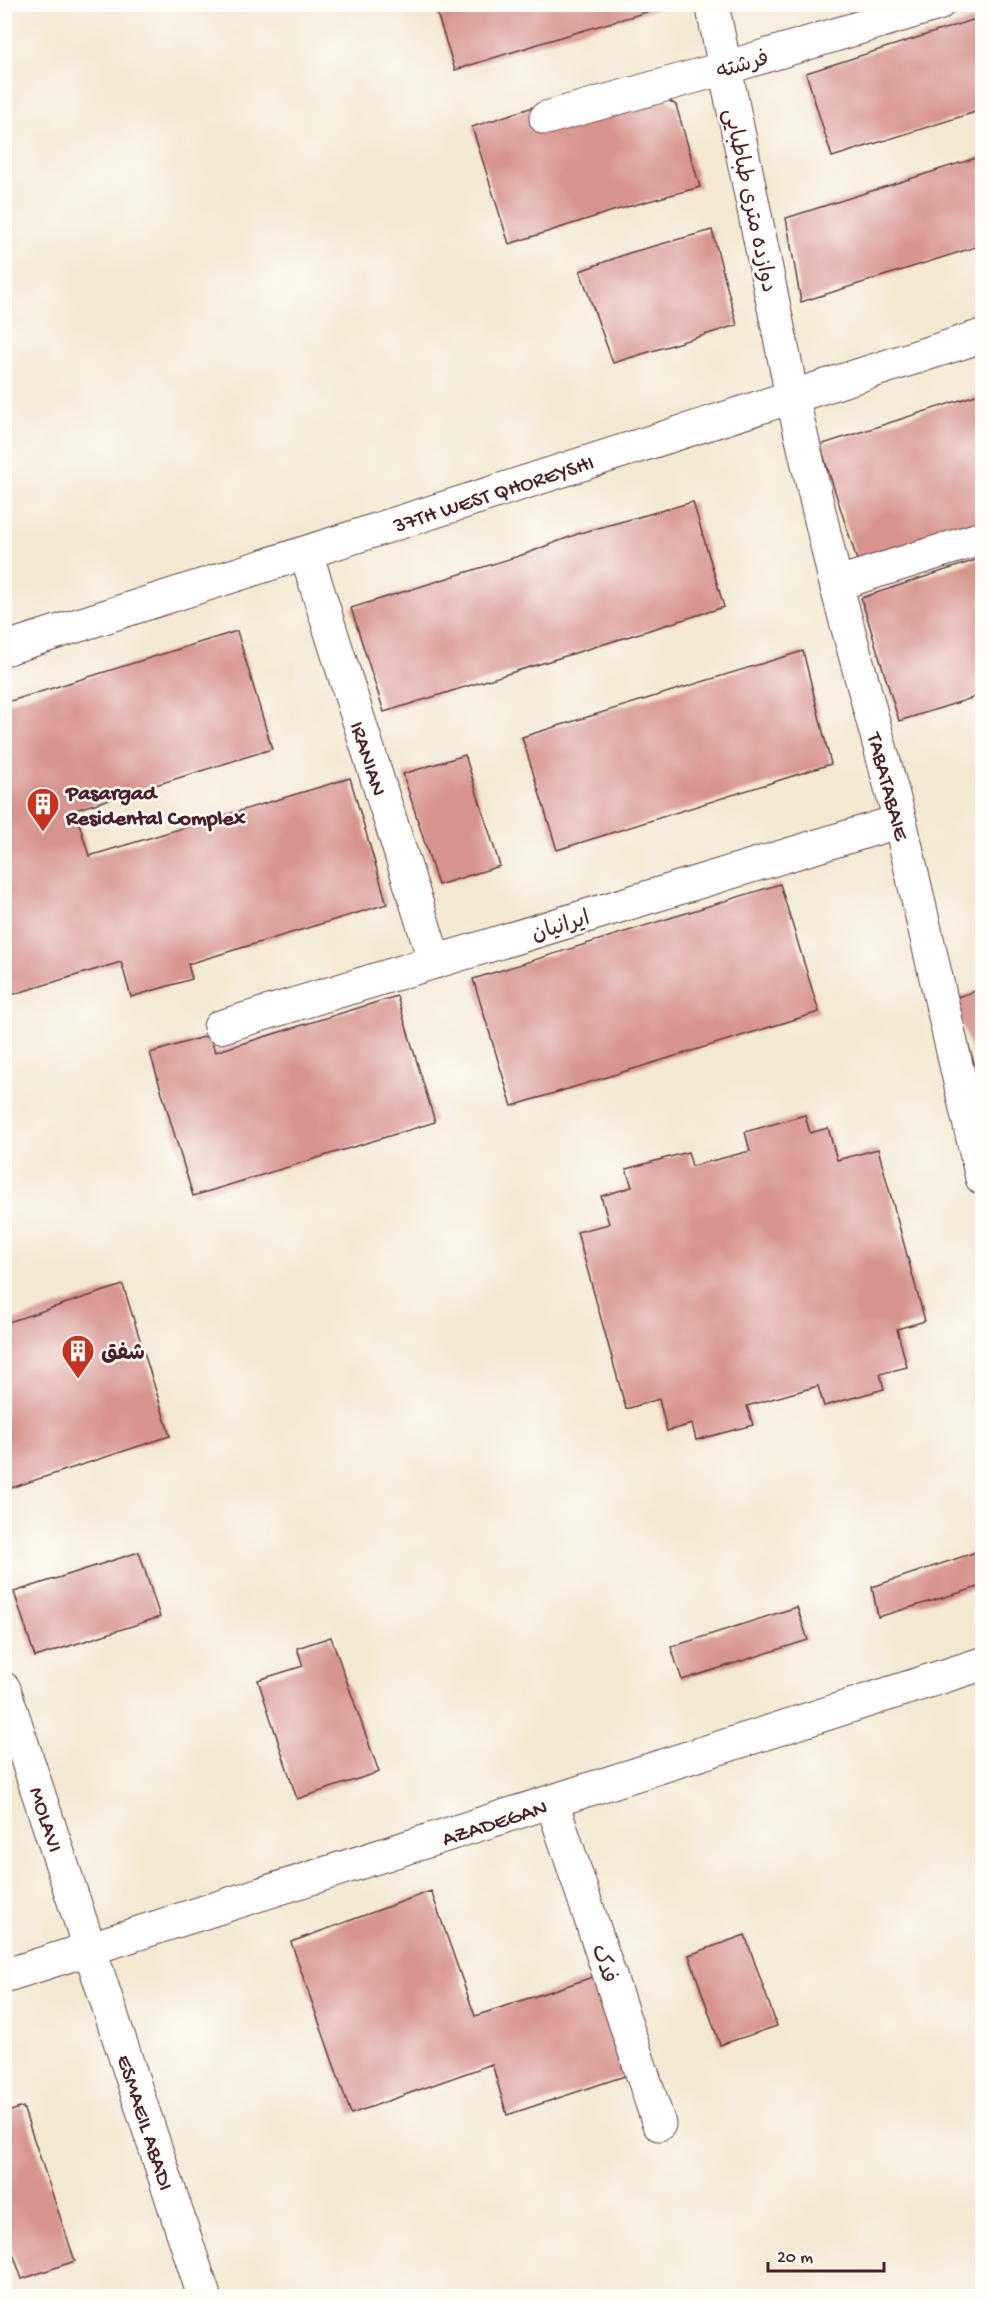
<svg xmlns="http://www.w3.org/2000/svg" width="987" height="2301" viewBox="0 0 987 2301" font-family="'Gochi Hand','Playpen Sans Arabic',sans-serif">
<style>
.building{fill:#d7938d}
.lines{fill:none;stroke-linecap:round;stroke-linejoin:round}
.minor-casing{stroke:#633d44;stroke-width:35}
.tertiary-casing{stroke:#633d44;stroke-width:35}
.minor{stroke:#fff;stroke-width:33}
.tertiary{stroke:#fff;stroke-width:33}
.labels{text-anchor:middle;stroke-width:5;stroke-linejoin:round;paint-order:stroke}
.street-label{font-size:22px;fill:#4a1f2b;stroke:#fdfcf7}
.poi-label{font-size:22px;font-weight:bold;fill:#4a1f2b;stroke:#fdfcf7;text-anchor:start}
</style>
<rect width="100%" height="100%" fill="#fdfcf7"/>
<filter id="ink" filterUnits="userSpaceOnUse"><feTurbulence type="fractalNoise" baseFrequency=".0167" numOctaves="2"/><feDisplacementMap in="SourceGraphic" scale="12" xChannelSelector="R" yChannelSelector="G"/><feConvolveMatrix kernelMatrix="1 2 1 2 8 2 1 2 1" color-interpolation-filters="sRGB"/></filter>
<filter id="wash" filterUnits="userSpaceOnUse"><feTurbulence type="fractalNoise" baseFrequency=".008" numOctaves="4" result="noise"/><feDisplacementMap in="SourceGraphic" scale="24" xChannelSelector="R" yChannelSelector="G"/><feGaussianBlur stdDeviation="1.35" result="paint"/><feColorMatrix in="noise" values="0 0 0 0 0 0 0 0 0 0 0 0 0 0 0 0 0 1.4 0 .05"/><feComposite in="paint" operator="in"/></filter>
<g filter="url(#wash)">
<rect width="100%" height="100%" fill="#f3e8d1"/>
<g id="blocks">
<path class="building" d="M434,4H664V7L554,39L455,70Z
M982,17V110L832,157L806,73Z
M657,93L676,105L700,187L616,210L509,244L472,127L536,106Z
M982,156V245L801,302L786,218Z
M712,230L737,325L613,363L580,271L629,253Z
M982,393V523L858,563L820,445Z
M693,502L724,607L384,712L351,608L525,554L580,533Z
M982,558V695L899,721L861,598Z
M237,631L272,749L75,810L89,856L350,778L387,904L188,964L192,979L131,997L121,962L4,997V703Z
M803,651L831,764L557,850L522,737Z
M465,755L500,866L438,885L403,774Z
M780,884L819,1012L512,1106L473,979Z
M982,989V1081L980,1082L954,998Z
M397,996L435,1122L193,1196L150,1053L210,1035L215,1052Z
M805,1115L810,1133L828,1128L837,1160L878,1149L925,1321L897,1329L907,1367L880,1374L884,1389L824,1406L818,1386L747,1406L753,1425L696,1440L692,1424L667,1431L659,1399L626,1409L577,1232L609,1224L601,1196L632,1187L626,1169L688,1152L692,1166L750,1151L745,1132Z
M123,1285L170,1436L5,1490V1323Z
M982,1550V1586L878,1617L872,1587Z
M139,1552L160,1617L35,1657L14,1592Z
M797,1607L808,1640L682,1680L671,1647Z
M331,1637L379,1772L297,1799L258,1680L303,1666L297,1648Z
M431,1891L475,2016L596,1976L628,2075L507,2115L492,2064L351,2114L291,1942Z
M745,1935L777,2026L720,2045L689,1955Z
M23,2107L75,2261L22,2279L4,2228V2113Z"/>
</g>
</g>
<g filter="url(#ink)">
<use href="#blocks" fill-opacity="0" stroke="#633d44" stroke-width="1.5"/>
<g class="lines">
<g class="minor-casing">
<path id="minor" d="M712,4L792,396L836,584L900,821L982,1178
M546,118L725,68L938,4
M306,553L435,962
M836,584L982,538
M4,649L982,336
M220,1027L900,821
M4,1689L204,2296
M552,1802L659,2124"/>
</g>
<g class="tertiary-casing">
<path id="tertiary" d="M4,1976L982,1664"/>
</g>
<use href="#minor" class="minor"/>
<use href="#tertiary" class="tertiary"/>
</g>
</g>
<defs>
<g id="building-pin" transform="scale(1.725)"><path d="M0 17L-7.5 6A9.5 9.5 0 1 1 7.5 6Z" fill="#c8321e" stroke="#fdfcf7"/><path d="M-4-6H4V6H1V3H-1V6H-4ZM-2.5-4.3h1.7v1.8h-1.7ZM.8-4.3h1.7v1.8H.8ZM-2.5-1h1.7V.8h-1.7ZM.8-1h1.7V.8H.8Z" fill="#fff"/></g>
</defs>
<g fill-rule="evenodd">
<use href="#building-pin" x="43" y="804"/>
<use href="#building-pin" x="78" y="1351"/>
</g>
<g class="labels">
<g class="street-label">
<text transform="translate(742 63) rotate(-16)" y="8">فرشته</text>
<text transform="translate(752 200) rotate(78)" y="8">دوازده متری طباطبایی</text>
<text transform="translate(493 492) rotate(-18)" y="8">37TH WEST QHOREYSHI</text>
<text transform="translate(370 758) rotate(72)" y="8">IRANIAN</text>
<text transform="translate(890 786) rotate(75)" y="8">TABATABAIE</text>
<text transform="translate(560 924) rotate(-17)" y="8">ایرانیان</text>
<text transform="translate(48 1819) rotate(72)" y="8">MOLAVI</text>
<text transform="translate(494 1821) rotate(-18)" y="8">AZADEGAN</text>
<text transform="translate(606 1963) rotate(72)" y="8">فدک</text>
<text transform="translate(147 2122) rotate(72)" y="8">ESMAEIL ABADI</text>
</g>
<g class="poi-label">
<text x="66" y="799">Pasargad<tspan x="66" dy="25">Residental Complex</tspan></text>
<text x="101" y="1359">شفق</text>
</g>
</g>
<rect width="987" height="2301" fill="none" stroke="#fdfcf7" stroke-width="24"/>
<path d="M768 2262v9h116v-9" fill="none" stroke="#4a1f2b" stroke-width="3"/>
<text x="777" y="2262" font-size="18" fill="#4a1f2b" stroke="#fdfcf7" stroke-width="4.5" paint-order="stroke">20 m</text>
</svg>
